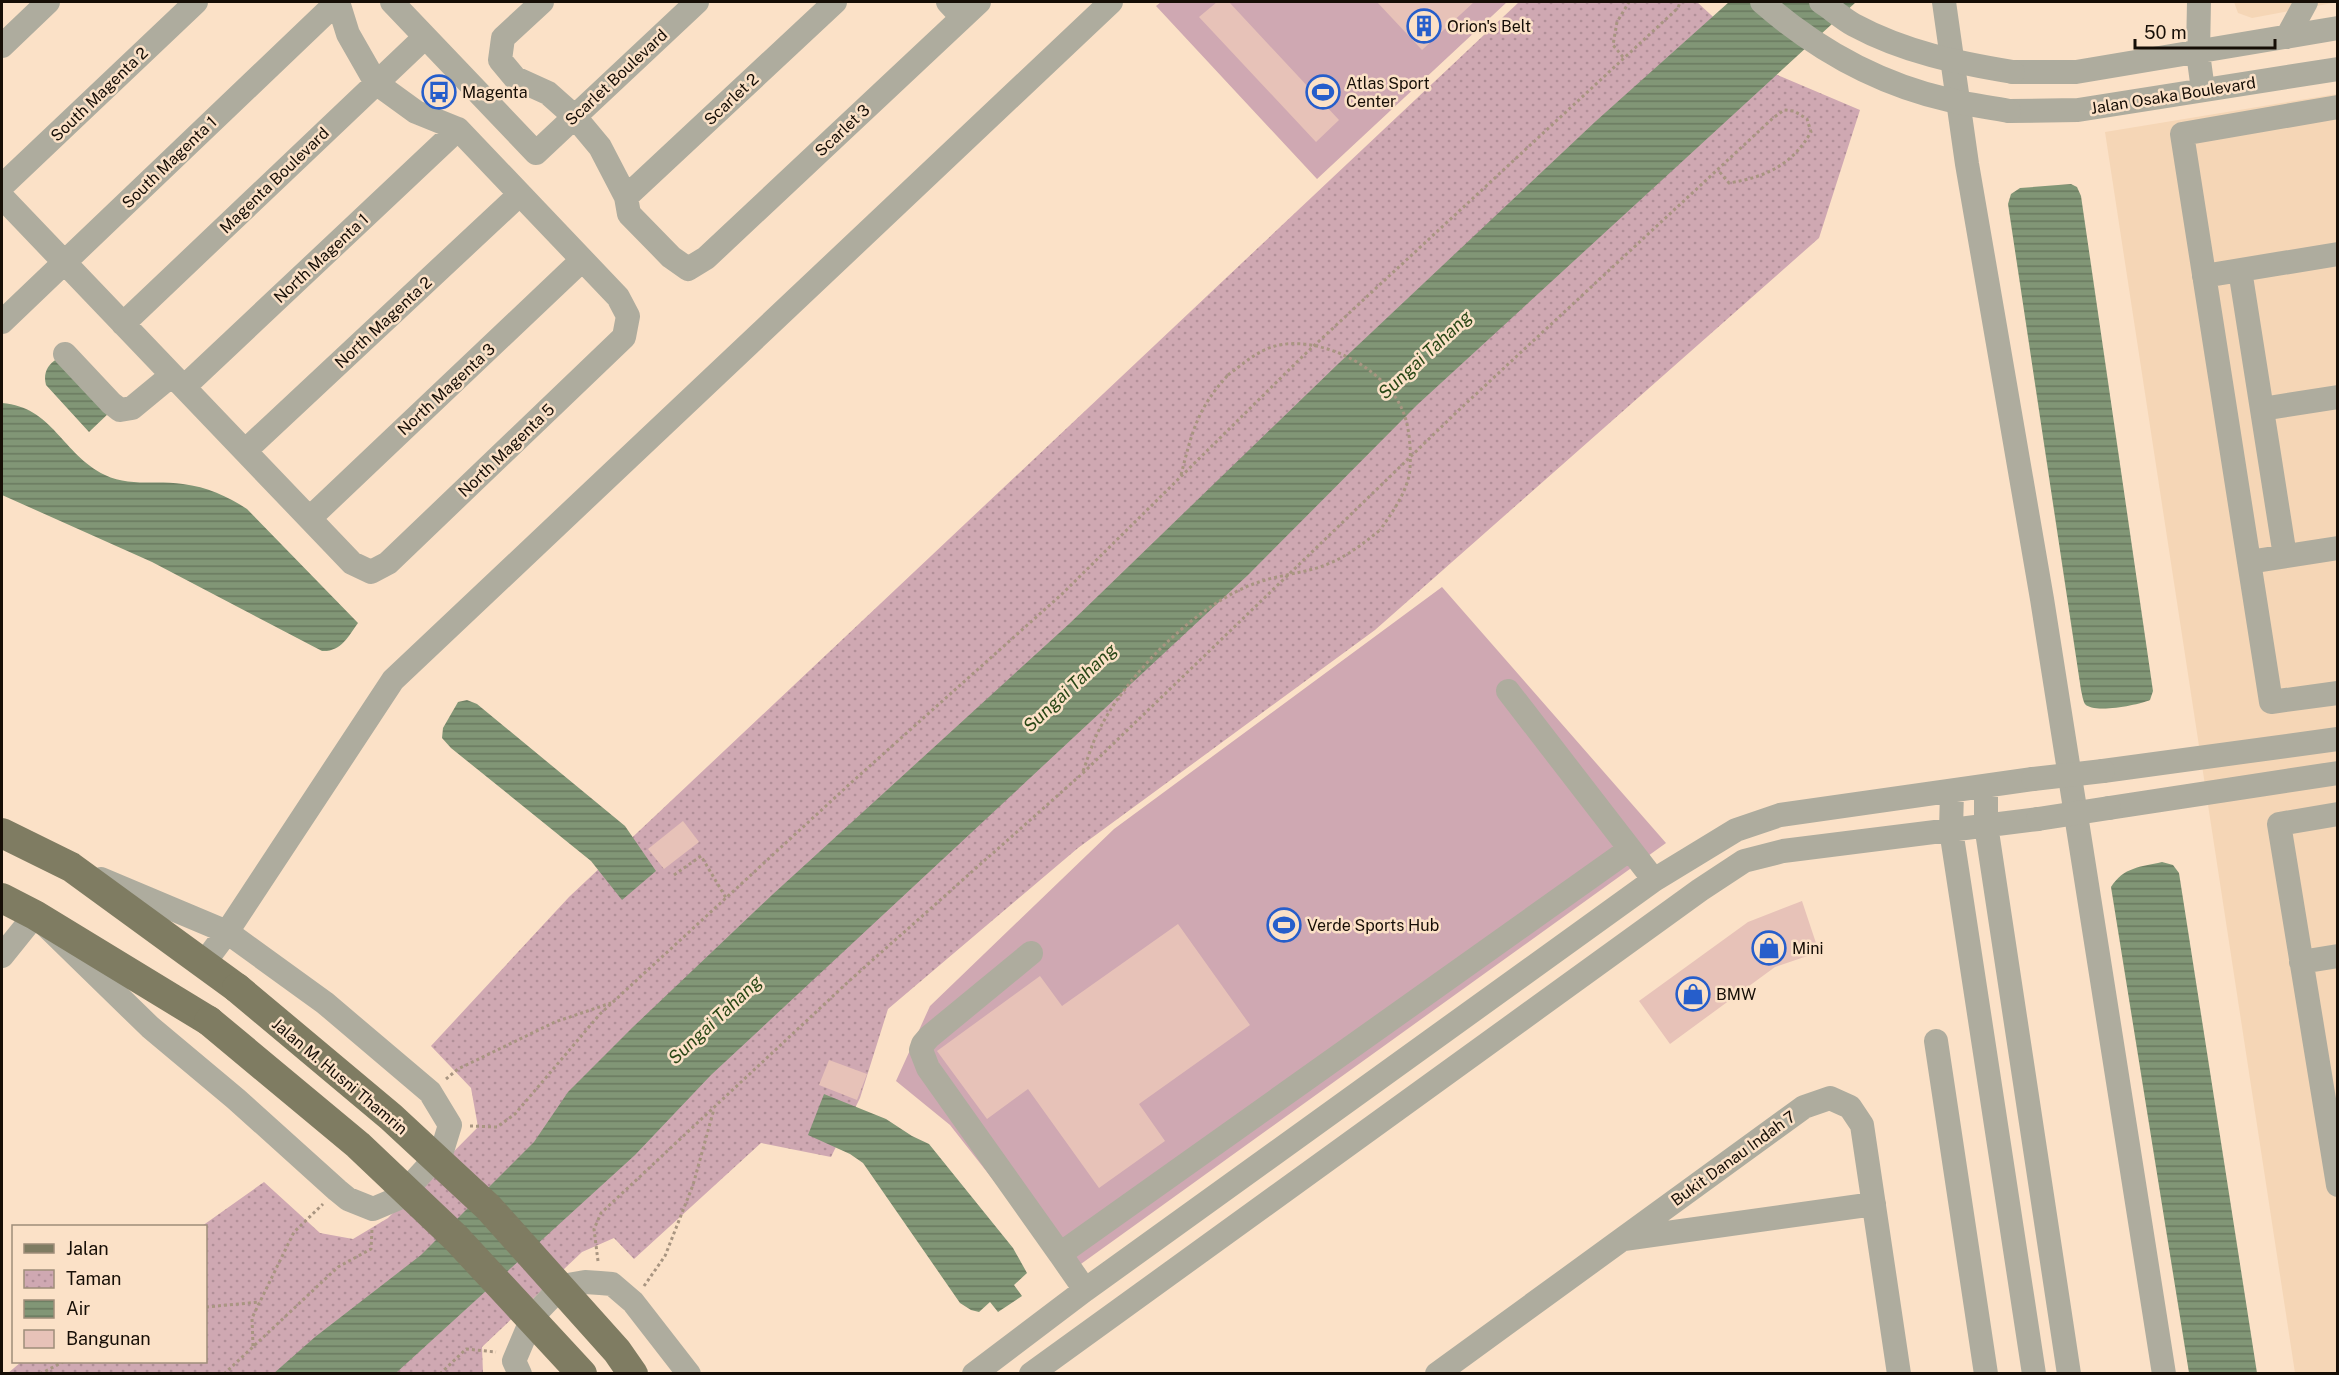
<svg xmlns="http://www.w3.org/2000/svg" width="2339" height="1375" viewBox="0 0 2339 1375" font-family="'Public Sans',sans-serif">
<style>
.built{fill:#f5d6b6}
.grass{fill:#cfa8b2}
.park{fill:url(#park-dots)}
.water{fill:url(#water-rules)}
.building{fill:#e7c2b8}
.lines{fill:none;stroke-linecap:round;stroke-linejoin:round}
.path{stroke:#a89581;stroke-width:3;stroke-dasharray:3 3;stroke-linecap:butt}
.minor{stroke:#aeac9e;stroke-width:24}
.major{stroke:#7f7c62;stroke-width:30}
.path-bridge{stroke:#a89581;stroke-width:3;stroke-dasharray:3 3;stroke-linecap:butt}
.minor-bridge{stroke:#aeac9e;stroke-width:24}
.major-bridge{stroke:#7f7c62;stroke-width:30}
.labels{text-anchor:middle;stroke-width:5;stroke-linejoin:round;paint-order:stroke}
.poi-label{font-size:16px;fill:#160e06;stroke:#fbe1c7;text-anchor:start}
.street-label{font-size:16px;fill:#160e06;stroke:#fbe1c7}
.water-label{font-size:18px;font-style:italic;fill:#294716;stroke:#fbe1c7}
</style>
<defs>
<pattern id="park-dots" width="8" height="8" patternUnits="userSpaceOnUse" patternTransform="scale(1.5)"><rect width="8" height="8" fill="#cfa8b2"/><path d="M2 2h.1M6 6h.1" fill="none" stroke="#b18f98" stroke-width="1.8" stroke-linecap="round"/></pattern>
<pattern id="water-rules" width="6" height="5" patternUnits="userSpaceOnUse" patternTransform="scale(1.5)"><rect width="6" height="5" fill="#819676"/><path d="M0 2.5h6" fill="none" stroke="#69795f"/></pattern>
</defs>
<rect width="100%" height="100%" fill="#fbe1c7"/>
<path class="built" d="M2234,2H2338L2252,18L2238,13Z
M2337,94V1373H2295L2105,132Z"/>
<path class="grass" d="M1161,2H1507L1317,179L1156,6Z
M1442,587L1666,843L1067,1274L950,1125L896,1081L930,1006L1114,829Z"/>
<path class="park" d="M1519,2H1697L1775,74L1860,110L1819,238L1375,630L1078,848L888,1009L860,1098L831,1157L761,1143L634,1259L614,1238L582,1252L482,1347L483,1373L7,1374L21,1362H206V1226H202L264,1182L320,1233L353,1239L388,1218L478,1127L471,1088L431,1046L569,897Z"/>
<path class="water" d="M1729,2H1856L1417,405L1248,575L711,1075L635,1155L396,1373L273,1374L315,1337L421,1255L534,1142L568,1092L633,1027L772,895L1069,624L1338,364L1596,121Z
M2071,184L2077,187L2081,196L2153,691L2150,700C2139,705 2093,714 2085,704C2083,701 2082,694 2081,690L2008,204L2011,194L2020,188Z
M57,359L111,411L89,432L46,385C43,374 47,365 57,359Z
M2,403C53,407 62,454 105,475C130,487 157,480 183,484C207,487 227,496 247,509L358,623C348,637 341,652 322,651L152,562L2,495Z
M467,700L477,704L625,826L656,871L622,900L591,861L451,748L442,738L443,728L458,702Z
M2162,862L2173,865L2179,873L2257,1373H2189L2111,887C2124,867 2140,867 2162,862Z
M824,1094L886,1119L912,1136L929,1144L1013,1248L1027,1273L1014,1285L1022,1296L998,1312L990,1302L979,1312L971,1310L960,1303L863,1163L850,1154L808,1135Z"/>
<path class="building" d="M1217,2H1229L1339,120L1316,142L1199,17Z
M1377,2H1474L1422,50Z
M683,821L699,842L664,869L648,849Z
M1802,901L1819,952L1775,967L1670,1044L1639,1001L1748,922Z
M1178,924L1250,1025L1139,1104L1165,1141L1099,1188L1028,1089L987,1119L937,1051L1040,976L1062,1006Z
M829,1060L867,1074L857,1100L819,1085Z"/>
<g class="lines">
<path class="path" d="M1623,57L1613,45L1617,22L1629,2
M1181,475C1192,432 1197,409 1228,375
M1083,771C1088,758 1092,744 1098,732C1126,675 1198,602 1259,582C1282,574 1308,573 1330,563C1349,555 1364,543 1380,530
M674,875L701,856L726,898
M446,1079L458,1069L555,1022L611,1003
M470,1126L497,1127L515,1114L600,1014L853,781L1062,594L1304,355L1678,8L1680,2
M598,1261L594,1229L601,1213L848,982L1083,773L1461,408L1773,118L1784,110L1794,111L1807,119L1811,132C1792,165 1766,177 1729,183L1718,170
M644,1286L665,1256L693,1185L714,1109
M206,1307L260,1302
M253,1346L252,1318L294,1232L323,1204
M40,1374L63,1362
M224,1374L338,1267L371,1249L372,1229
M440,1374L466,1349L496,1352"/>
<path class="minor" d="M392,2L536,153L697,2
M542,2L503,38L500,60L515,78L548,93L575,117L600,147L626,197L629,214L671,257L688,269L706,258L979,2
M948,2L962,17
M1944,2L1967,164L2042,599L2164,1374
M2199,2L2198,53L2203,90
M2287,37L2306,2
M2,46L48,2
M2013,72H2076L2338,28
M2338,107L2182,134L2271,702L2338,693
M2009,111L2078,110L2338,69
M2,186L196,2
M2,197L352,563L371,572L388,563L624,337L628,316L618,297L458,129L416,112L376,83L348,34L338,2
M626,197L835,2
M2240,270L2285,556
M2204,276L2338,254
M2,322L337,2
M123,324L425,37
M65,354L111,403L120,410L132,408L172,375
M184,387L458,129
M2262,409L2338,397
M245,451L520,194
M310,518L582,260
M2249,562L2338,548
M1508,691L1654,880
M2103,771L2338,739
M1986,786V825L2069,1374
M1952,791L1951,830L2034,1374
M2109,808L2338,773
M2338,814L2279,824L2338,1185
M1031,953L929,1037L923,1044L921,1050L928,1068L1060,1254
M2,956L35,915L150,1027L236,1099L337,1190L348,1199L373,1209L399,1198L442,1151L450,1125L430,1092L325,1003L227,932L101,879
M2301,962L2338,956
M204,963L227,932L393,680L1111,2
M1936,1041L1986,1374
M1624,1239L1874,1204
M1085,1290L1060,1254L1630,849
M520,1374L514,1361L533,1316L562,1286L585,1282L600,1283L612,1284L633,1302L689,1374
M974,1374L1085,1290L1654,880L1736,830L1780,815L2033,779
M1031,1374L1700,890L1744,861L1783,851L2038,819
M1437,1374L1804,1107L1830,1098L1850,1107L1862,1125L1899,1374"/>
<path class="major" d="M2,833L71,867L237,988
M2,898L35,915L209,1021"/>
<path class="path-bridge" d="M1228,375C1243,364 1257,351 1275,346C1321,334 1388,369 1404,414C1410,430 1411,452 1410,469C1408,491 1392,513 1380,530"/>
<path class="minor-bridge" d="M1762,2C1816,49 1879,84 1949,100C1969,105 1989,107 2009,111
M1821,2C1832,9 1843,19 1854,25C1904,52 1958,63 2013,72
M2033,779L2103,771
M2038,819L2109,808"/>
<path class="major-bridge" d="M237,988L391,1117L488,1207L617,1351L633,1374
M209,1021L358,1145L456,1238L582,1374"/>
</g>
<defs>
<g id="building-ring" transform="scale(1.725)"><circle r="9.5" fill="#fbe1c7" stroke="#265ecb" stroke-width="1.5"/><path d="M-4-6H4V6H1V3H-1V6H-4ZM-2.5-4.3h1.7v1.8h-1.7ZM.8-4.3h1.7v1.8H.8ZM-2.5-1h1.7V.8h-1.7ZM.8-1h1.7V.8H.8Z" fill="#265ecb"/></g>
<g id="bus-ring" transform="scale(1.725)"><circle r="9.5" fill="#fbe1c7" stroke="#265ecb" stroke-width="1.5"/><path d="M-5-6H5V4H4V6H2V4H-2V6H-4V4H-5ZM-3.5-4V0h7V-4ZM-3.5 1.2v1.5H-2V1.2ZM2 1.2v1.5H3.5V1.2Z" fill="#265ecb"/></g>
<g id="stadium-ring" transform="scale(1.725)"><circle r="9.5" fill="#fbe1c7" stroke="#265ecb" stroke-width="1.5"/><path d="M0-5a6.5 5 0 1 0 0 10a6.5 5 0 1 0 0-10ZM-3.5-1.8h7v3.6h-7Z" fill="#265ecb"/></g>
<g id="shop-ring" transform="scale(1.725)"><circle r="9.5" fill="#fbe1c7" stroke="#265ecb" stroke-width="1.5"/><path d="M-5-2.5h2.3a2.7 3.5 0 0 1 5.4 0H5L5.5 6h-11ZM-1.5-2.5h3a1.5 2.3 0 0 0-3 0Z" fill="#265ecb"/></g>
</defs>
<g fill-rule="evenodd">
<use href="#building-ring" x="1424" y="26"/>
<use href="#bus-ring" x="439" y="92"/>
<use href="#stadium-ring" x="1323" y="92"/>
<use href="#stadium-ring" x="1284" y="925"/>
<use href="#shop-ring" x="1769" y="948"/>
<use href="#shop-ring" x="1693" y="994"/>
</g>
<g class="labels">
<g class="poi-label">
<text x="1447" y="32">Orion's Belt</text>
<text x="1346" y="89">Atlas Sport<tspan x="1346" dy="18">Center</tspan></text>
<text x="462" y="98">Magenta</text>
<text x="1307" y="931">Verde Sports Hub</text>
<text x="1792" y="954">Mini</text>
<text x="1716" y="1000">BMW</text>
</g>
<g class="street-label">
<text transform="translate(616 77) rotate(-43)" y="6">Scarlet Boulevard</text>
<text transform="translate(99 94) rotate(-44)" y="6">South Magenta 2</text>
<text transform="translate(2173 95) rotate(-9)" y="6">Jalan Osaka Boulevard</text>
<text transform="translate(731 99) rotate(-43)" y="6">Scarlet 2</text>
<text transform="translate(842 130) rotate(-43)" y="6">Scarlet 3</text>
<text transform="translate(169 162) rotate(-44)" y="6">South Magenta 1</text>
<text transform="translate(274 180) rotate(-44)" y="6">Magenta Boulevard</text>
<text transform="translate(321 258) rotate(-43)" y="6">North Magenta 1</text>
<text transform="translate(383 322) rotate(-43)" y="6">North Magenta 2</text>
<text transform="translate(446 389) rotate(-43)" y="6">North Magenta 3</text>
<text transform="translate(506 450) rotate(-44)" y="6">North Magenta 5</text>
<text transform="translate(340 1076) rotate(40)" y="6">Jalan M. Husni Thamrin</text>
<text transform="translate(1733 1158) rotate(-36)" y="6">Bukit Danau Indah 7</text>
</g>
<g class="water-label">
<text transform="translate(1425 355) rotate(-43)" y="6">Sungai Tahang</text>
<text transform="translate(1070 688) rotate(-43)" y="6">Sungai Tahang</text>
<text transform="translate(715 1020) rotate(-43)" y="6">Sungai Tahang</text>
</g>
</g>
<rect width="2339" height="1375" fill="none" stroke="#160e06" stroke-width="6"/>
<rect x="12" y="1225" width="195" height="138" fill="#fbe1c7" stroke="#9f8d7a" stroke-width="1.5"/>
<rect x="24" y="1244" width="30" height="9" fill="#7f7c62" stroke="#9f8d7a" stroke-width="1.5"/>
<text x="66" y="1255" font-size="18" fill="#160e06">Jalan</text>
<rect x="24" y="1270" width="30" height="18" fill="url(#park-dots)" stroke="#9f8d7a" stroke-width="1.5"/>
<text x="66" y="1285" font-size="18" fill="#160e06">Taman</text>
<rect x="24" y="1300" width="30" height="18" fill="url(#water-rules)" stroke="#9f8d7a" stroke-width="1.5"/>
<text x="66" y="1315" font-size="18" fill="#160e06">Air</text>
<rect x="24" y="1330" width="30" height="18" fill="#e7c2b8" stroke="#9f8d7a" stroke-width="1.5"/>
<text x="66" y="1345" font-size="18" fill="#160e06">Bangunan</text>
<path d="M2135 39v9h140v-9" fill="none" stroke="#160e06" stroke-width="3"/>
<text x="2144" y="39" font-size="18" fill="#160e06" stroke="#fbe1c7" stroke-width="4.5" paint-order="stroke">50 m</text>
</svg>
